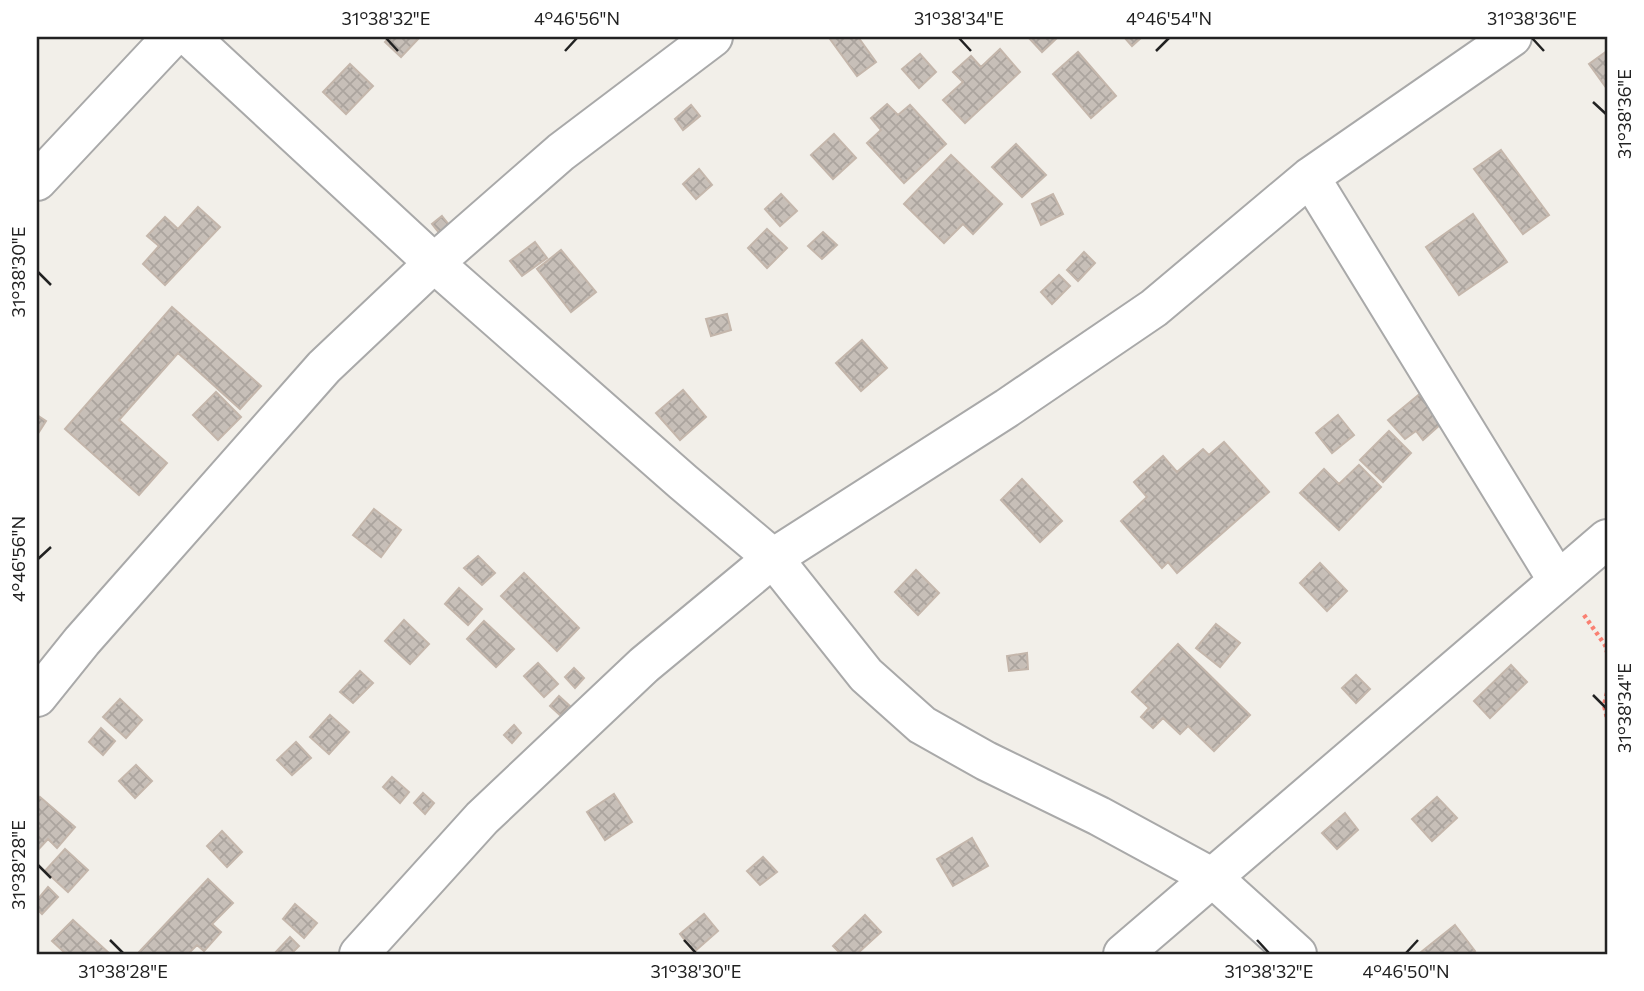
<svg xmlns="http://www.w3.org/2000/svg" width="1644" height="991" viewBox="0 0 1644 991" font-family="Commissioner,sans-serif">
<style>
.building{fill:url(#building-cross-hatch);stroke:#c4b6ab;stroke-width:2}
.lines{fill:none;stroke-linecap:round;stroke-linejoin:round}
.minor-casing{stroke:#a9a9a9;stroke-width:42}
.path{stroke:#fa8072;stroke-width:4.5;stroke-dasharray:3.5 3.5;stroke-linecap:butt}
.minor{stroke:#fff;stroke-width:38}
.ticks{fill:none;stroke:#222;stroke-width:2.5}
.neatline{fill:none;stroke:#222;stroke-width:2.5}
.ticks-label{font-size:18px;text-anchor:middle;fill:#222}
</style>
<defs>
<pattern id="building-cross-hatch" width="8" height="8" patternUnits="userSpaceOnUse" patternTransform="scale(1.75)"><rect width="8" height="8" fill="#c7bfb8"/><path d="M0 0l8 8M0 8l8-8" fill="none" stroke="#aba49e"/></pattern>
</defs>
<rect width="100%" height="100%" fill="#f2efe9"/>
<path class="building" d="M390,37H420L401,57L385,42Z
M833,37H858L876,62L857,76L830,39Z
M1028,37H1058L1042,52Z
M1124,37H1142L1132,46Z
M1000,49L1020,72L965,123L943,100L963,82L953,72L971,56L981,67Z
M1607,51V89L1589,64Z
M1078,52L1116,96L1091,118L1053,74Z
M920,54L936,72L919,88L902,69Z
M350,64L373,86L346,114L323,92Z
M887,104L898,115L910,105L946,144L904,183L867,143L881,130L871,118Z
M691,105L700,116L683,130L675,119Z
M834,134L856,158L833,179L811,155Z
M1016,144L1046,175L1022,197L992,167Z
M1501,150L1549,215L1523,234L1474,169Z
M951,155L1002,204L973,234L963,224L944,243L904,204Z
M699,169L712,185L696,199L683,184Z
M781,194L797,211L780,226L765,209Z
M1053,194L1063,214L1041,225L1032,204Z
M198,207L220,227L165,285L143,264L159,246L147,236L165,217L178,229Z
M1473,214L1507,262L1459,295L1426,247Z
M442,216L450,226L440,234L432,224Z
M767,229L787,248L767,268L748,248Z
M823,232L837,245L822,259L808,246Z
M535,242L547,258L522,276L510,261Z
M561,250L596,292L571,312L537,269Z
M1084,252L1095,263L1078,281L1067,270Z
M1059,275L1070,286L1052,304L1041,292Z
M172,307L261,386L240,409L178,353L119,420L167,463L139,495L65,429Z
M727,314L731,330L711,336L706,319Z
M862,340L887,368L861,391L836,363Z
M1427,388L1444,407L1433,415L1441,424L1423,440L1416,431L1405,439L1388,420Z
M683,390L706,417L680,440L656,413Z
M216,392L241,417L218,440L193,415Z
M37,415L46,421L37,435Z
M1338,415L1354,435L1332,453L1316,433Z
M1389,431L1411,453L1383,482L1360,460Z
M1224,442L1269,492L1177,573L1168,562L1162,568L1121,521L1147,497L1134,482L1163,456L1177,472L1203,449L1209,455Z
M1359,465L1381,487L1339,530L1300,493L1324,469L1339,484Z
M1022,479L1062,521L1040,542L1001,500Z
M374,509L401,530L381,557L353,535Z
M478,556L495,573L482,585L464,568Z
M1320,563L1347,591L1327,611L1300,583Z
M916,570L939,593L918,615L895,592Z
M524,573L579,628L557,651L501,596Z
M459,588L482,609L468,625L445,604Z
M404,620L429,644L410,664L385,641Z
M484,621L514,649L496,667L467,639Z
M1216,624L1240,643L1220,667L1196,648Z
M1178,644L1250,715L1214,751L1188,726L1180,734L1163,718L1153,728L1141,717L1149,708L1132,692Z
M1027,653L1028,669L1009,671L1007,656Z
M538,663L558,684L544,697L524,676Z
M1511,665L1527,682L1490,718L1474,701Z
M574,668L584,678L575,688L565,677Z
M360,671L373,683L353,703L340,692Z
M1356,675L1370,689L1356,703L1342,688Z
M559,696L570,706L561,716L550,706Z
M120,699L142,720L126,738L103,717Z
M330,715L349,732L329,754L310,737Z
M514,725L521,733L512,743L504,735Z
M101,728L115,741L103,755L89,742Z
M296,742L311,758L292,775L277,760Z
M136,765L152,781L135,798L119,781Z
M392,777L409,792L400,803L383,787Z
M423,793L434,803L425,814L414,803Z
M614,794L632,822L605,840L587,812Z
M40,797L75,827L57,848L48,839L37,851V801Z
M1437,797L1457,818L1432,841L1412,819Z
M1345,813L1358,830L1337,849L1322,833Z
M222,831L242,852L227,867L207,846Z
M972,838L988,866L953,886L937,859Z
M65,849L88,870L68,892L45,871Z
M763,857L777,872L760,885L747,871Z
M208,879L233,903L212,924L221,932L204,951L197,945L188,954H142L139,952Z
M48,887L58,897L42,914L37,909V900Z
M295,904L317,923L304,938L283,919Z
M704,914L718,931L694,952L680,934Z
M865,915L881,932L857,954H841L833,946Z
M73,920L110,954H66L52,941Z
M1455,925L1475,951L1471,954H1423L1421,952Z
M290,937L299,946L291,954H274Z"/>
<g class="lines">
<g class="minor-casing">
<path id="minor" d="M190,37L434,263L683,482L773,558L866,675L922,725L986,761L1099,816L1213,878L1297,954
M1310,177L1558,581
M37,181L172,37
M37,697L82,641L324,367L434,263L561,152L713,37
M359,954L482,818L644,665L773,558L1007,408L1154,308L1310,177L1512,37
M1123,954L1607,539"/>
</g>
<path class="path" d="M1584,615L1605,645L1607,652
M1607,693L1604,705L1607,718"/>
<use href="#minor" class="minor"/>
</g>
<path class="ticks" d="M386,38L398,51M959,38L971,51M1532,38L1544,51M565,51L577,38M1156,51L1169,38M1593,102L1606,114M38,272L51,285M38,559L51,547M1593,695L1606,708M38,865L51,878M110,940L123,953M684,940L696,953M1257,940L1269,953M1406,953L1418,940"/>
<rect width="1644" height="991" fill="none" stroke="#ffffff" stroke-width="77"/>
<rect x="38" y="38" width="1568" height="915" class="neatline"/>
<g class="ticks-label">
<text x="386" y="25">31°38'32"E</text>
<text x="577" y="25">4°46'56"N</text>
<text x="959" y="25">31°38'34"E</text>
<text x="1169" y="25">4°46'54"N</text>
<text x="1532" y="25">31°38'36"E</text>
<text transform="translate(1625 114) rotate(-90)" y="6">31°38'36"E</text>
<text transform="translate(19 272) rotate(-90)" y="6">31°38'30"E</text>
<text transform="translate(19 559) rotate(-90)" y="6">4°46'56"N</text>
<text transform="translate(1625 708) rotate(-90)" y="6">31°38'34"E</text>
<text transform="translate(19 865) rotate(-90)" y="6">31°38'28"E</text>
<text x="123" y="978">31°38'28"E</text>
<text x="696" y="978">31°38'30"E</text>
<text x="1269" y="978">31°38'32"E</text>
<text x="1406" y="978">4°46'50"N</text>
</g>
</svg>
